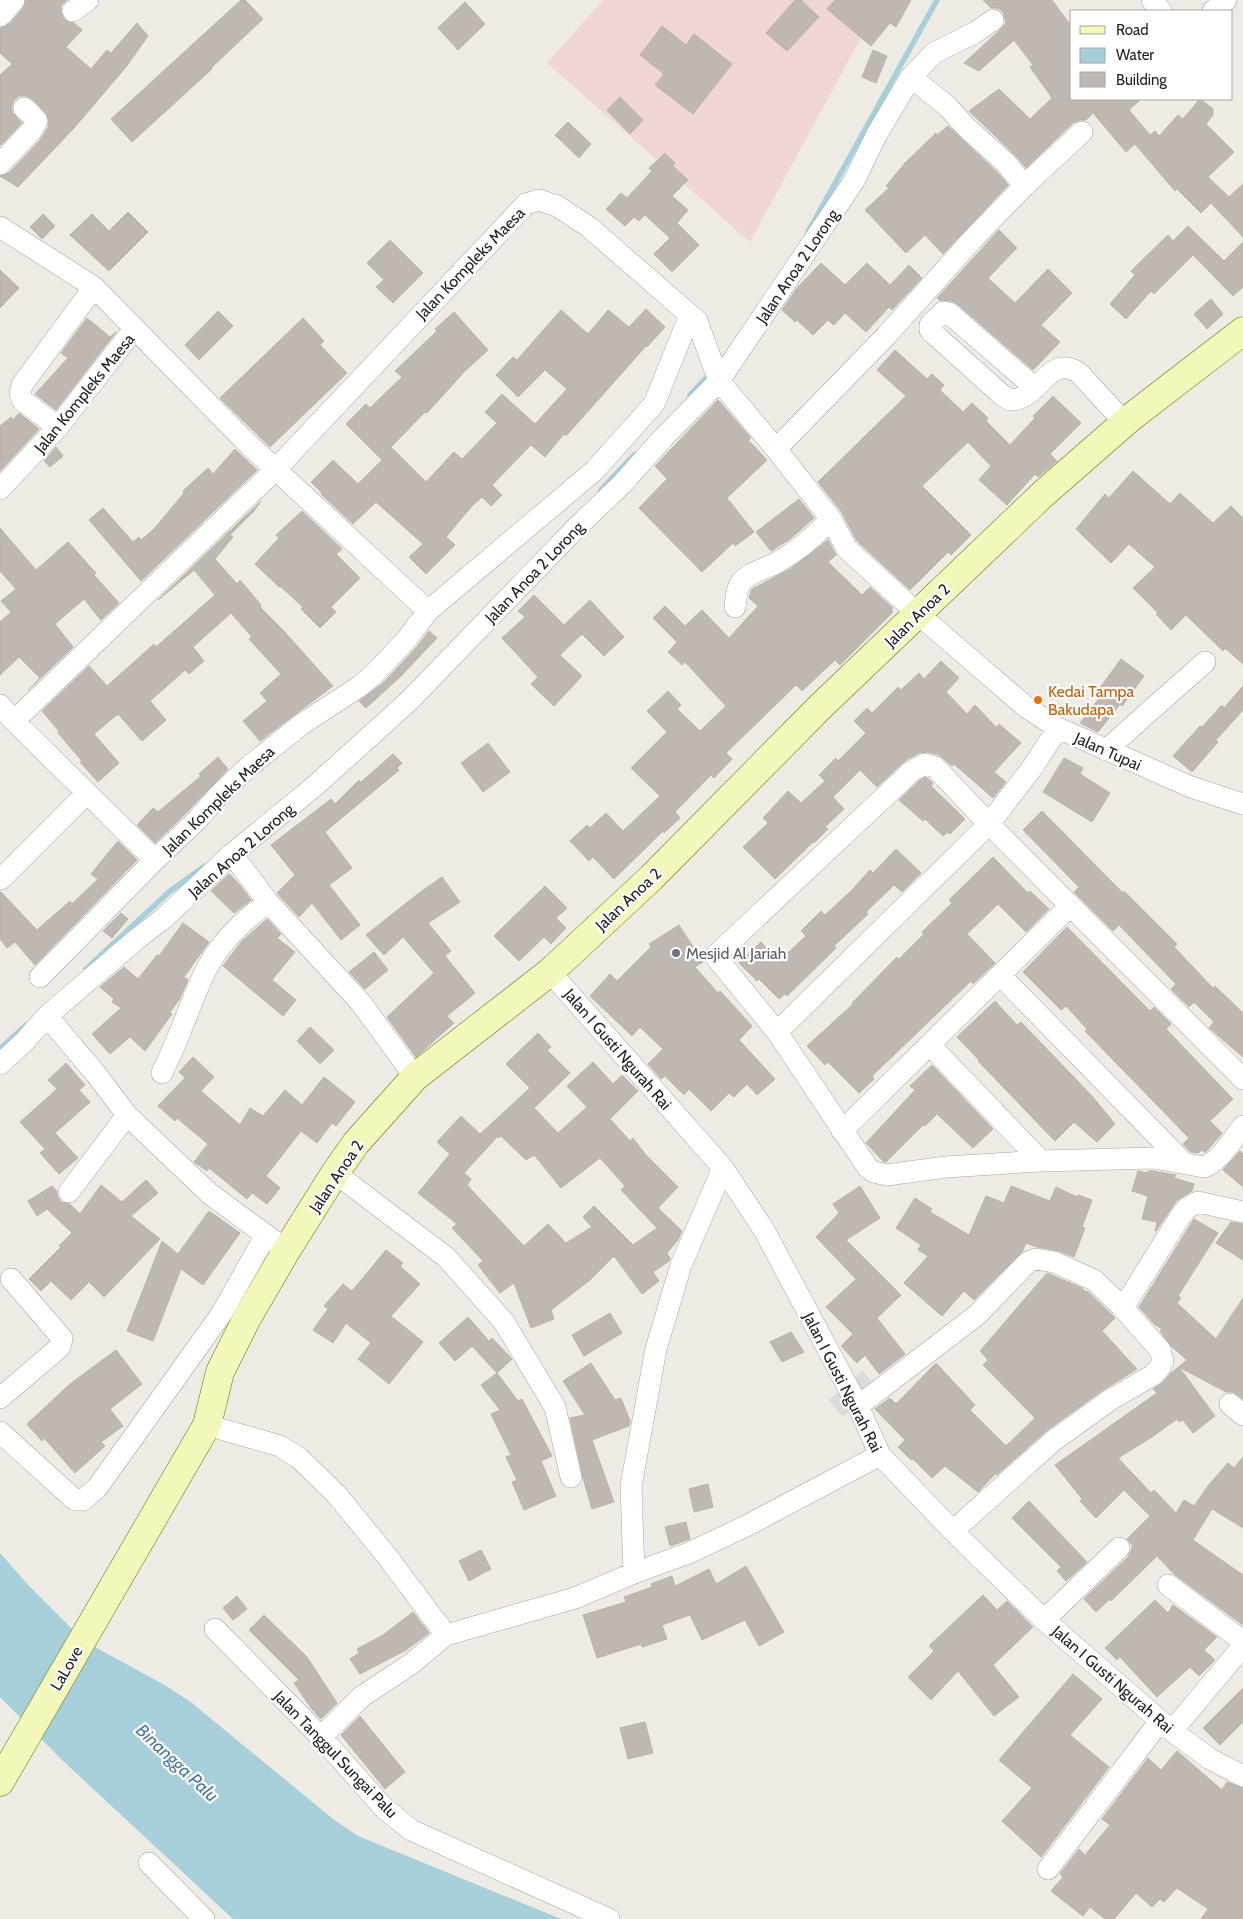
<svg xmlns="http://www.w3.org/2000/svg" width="1243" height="1919" viewBox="0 0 1243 1919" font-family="Cabin,sans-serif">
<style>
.residential{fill:#dcdbdb}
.commercial{fill:#efd5d4}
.water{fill:#a6cfda}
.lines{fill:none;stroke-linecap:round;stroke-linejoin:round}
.stream{stroke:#a6cfda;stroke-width:5.5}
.building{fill:#bfb7b1;stroke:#bfb2a7;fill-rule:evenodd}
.street-casing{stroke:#a5a5a5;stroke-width:22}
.secondary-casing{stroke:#66700a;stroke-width:29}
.street{stroke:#fff;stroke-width:21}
.secondary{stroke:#f4f7ba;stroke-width:28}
.food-dot{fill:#e8710a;stroke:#fff;stroke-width:2}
.worship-dot{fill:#6b7280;stroke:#fff;stroke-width:2}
.labels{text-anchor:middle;stroke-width:4.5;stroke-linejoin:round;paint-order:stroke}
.street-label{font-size:16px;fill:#1e1e1e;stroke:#fff}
.food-label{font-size:16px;fill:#c56008;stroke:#fff;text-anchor:start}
.worship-label{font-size:16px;fill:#5b616d;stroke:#fff;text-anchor:start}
.water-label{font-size:18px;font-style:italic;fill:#4b78a1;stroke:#fff}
</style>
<rect width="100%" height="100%" fill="#eeebe4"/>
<path class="residential" d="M863,1371L875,1386L843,1417L828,1400Z"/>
<path class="commercial" d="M603,0H884L877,8L750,242L547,63Z"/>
<path class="water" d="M0,1553L30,1587L77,1634L93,1646L163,1684L192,1703L333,1819L358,1836L561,1919H233L61,1759L0,1697Z"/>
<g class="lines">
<path class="stream" d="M808,232L937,0
M690,395L711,373
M601,490L634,455
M86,969L170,891L205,866
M0,1049L26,1025"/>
</g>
<path class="building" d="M26,0H67L61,6V13L63,18L68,22L74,23L82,30L66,47L91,69L107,50L111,53L137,23L148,36L126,67L74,128L18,187L0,176L9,173L41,139L48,127L49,120L46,113L32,99L26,96H19L14,100L12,105V112L22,123L1,145L0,144V75L12,64L0,53V28L9,24L23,8Z
M241,0H245L263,19L211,68L212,69L132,142L111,119Z
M795,0H801L819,17L787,51L766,33Z
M835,0H911L896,27L890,23L871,46L827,9Z
M983,0H1052L1072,27V99H1141L1129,110L1150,135L1155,131L1159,136L1178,115L1183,119L1200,99L1213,109V115L1206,124L1234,152L1208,177L1229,197L1243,184V237L1211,203L1201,213L1177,189L1175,191L1135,144L1126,152L1093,113L1086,120H1080L1073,123L1026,168L1015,155L969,111L999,89L1030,119L1052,98L1030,67L1033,65L1014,40L979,71L964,63L1000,30L1006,23L1003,12L998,8H991Z
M465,2L485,24L458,50L438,28Z
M662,26L686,45L694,34L732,64L693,114L655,85L664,74L640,55Z
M873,50L887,56L876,83L862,77Z
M620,97L643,120L630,134L607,110Z
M568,122L591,144L579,158L555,135Z
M948,126L998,173L1008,185L943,254L925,235L906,253L865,210L889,188L886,186L905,163L936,133L937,135Z
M665,153L675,163L673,166L688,180L672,196L688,210L677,223L699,245L672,272L654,254L670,238L645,215L639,221L634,217L625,226L606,209L621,193L627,198L652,171L649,168Z
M128,212L148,232L109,271L70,235L92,214L109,231Z
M43,214L55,226L42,239L30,227Z
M1188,226L1224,261L1243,242V287L1233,296L1193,255L1154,294L1151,291L1126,319L1110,304L1135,275L1131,271L1168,235L1173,241Z
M999,230L1017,248L988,278L1015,303L1048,269L1072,293L1041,325L1060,342L1033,370L957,304L951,301L939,300L937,298Z
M390,240L423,273L393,303L376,287L384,280L367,263Z
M821,263L845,285L867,263L890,285L909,265L922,278L892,310L889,307L866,332L845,313L834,325L828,320L813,335L797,320L795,322L782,310L797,288Z
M0,270L19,288L0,308Z
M1211,299L1223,314L1207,329L1194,314Z
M646,309L665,327L647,347L646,346L566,436L564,434L545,457L531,445L492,485L502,495L491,506L482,497L472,506L446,537L455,545L426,574L409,557L423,544L376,502L353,524L321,494L322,493L311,482L333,460L358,484L382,460L346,424L366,404L370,408L402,377L395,371L437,331L435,329L454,312L488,350L465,371L427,413L425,412L391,447L426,482L454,452L462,459L497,423L485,412L502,394L535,424L567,389L545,370L518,397L496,375L513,357L517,360L561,310L588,334L608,310L629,327Z
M218,311L233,326L199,360L185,345Z
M87,318L110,337L116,332L56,410L35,394L68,358L61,353Z
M303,318L324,341L320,345L347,373L270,447L220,398Z
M895,350L927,379L932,374L944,385L940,390L963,412L972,403L988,418L986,421L1010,445L1035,418L1033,416L1053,396L1081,423L1050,454L1057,461L1038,477L1035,474L1007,505L979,480L991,466L968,442L922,486L971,535L951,555L948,552L910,590L857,541L841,511L818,482L906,396L877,370Z
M718,400L751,438L748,440L767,460L727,498L754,532L735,546L733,543L702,572L639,508L667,479L655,466Z
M19,413L39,429L0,471V426L11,417L13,420Z
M56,447L63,456L50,467L44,461Z
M235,449L257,470L141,581L89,520L103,508L133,542L139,537L141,540L154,529L184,493L183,491L208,468L213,474Z
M1133,471L1170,504L1180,493L1213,523L1231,506L1243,518V664L1225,648L1223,651L1186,615L1171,630L1156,614L1158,613L1133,588L1155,567L1129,544L1111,563L1076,529L1105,494L1109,498Z
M799,499L814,518L790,539L771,551L756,532Z
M261,501L254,511L230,535L233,537L215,559L237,584L240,580L261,605L260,607L282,629L333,686L260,741L243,721L267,701L260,693L281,674L249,639L252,637L231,613L193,647L204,661L189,674L185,670L150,701L166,720L142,741L118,714L94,734L119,763L98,782L80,762L82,761L58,733L59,731L42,711L89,666L107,686L154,644L156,647L215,595L194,570L158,600Z
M302,511L342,549L336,554L360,578L331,607L336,612L320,628L301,609L303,607L280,586L279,587L255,564L279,538L276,535Z
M0,528L36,570L68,542L96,573L94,575L119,603L101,620L84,599L55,624L73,647L28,690L40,678L19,657L0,675V622L11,612L1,601L16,589L0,571Z
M828,540L836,555L828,562L862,595L870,587L893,608L891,610L893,612L840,665L835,660L802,691L796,685L726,753L732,759L714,778L711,775L675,812L680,818L664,833L663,831L614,879L593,857L589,861L570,841L587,825L590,828L606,813L623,831L660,796L631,768L667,732L647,711L668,691L681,705L677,709L700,731L726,706L685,662L682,665L668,652L677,642L653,618L665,606L685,626L702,610L729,638L758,606L749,598L752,589L790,569Z
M534,595L564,625L590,600L624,637L604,656L582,634L560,655L582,676L554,706L531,684L538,677L502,638L525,617L518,611Z
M429,631L437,638L400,677L366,708L359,701L383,683L416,648Z
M1121,659L1144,676L1122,706L1120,704L1098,732L1080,723L1104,692L1099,689Z
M941,661L959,678L946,692L967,714L975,705L996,727L999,724L1021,743L994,772L1006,782L993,798L954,764L952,766L939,755L928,752L919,753L906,760L877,787L860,770L833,797L844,809L825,827L828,829L814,843L813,842L775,879L743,847L768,823L763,818L788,791L801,803L825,781L819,775L836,758L838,761L866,733L854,721L867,708L872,713L898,687L901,690L919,673L924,679Z
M1243,686V710L1216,740L1218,742L1192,772L1173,756L1200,726L1202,727L1222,705L1224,708Z
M488,743L510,772L483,792L461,763Z
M393,754L402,763L397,768L399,770L325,832L352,868L329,885L360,925L341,940L312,903L299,917L277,893L295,875L271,845L331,799L335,804L359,780L361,782Z
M218,757L228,769L189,810L155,843L137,825L153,808L158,812L201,776L199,774Z
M1064,758L1083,768L1080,774L1110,793L1092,822L1043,792Z
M926,777L933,783L931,786L965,819L950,834L948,832L943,836L925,819L923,821L899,800L919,781Z
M1042,811L1123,893L1124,891L1177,944L1174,947L1213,988L1215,986L1243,1013V1057L1209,1028L1214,1022L1194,1002L1189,1007L1171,989L1176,984L1119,925L1113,931L1074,892L1079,887L1023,830Z
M118,841L137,860L35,965L15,942L7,948L0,939V891L37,930L70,901L72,904L98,879L91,874Z
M896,849L921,873L902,892L894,885L866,912L868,914L834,946L836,948L787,996L785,994L779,999L759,979L757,981L739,963L761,942L779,961L806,936L801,931L821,911L825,915L852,890L870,870L873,873Z
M993,857L1028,893L1030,891L1049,909L1026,932L998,904L967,934L995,963L973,984L971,981L872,1076L874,1079L859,1093L828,1062L825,1065L807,1046L853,1004L852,1003L897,957L899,959L924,934L922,932L952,903L949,900Z
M229,874L239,884L251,900L234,913L211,891Z
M442,877L460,902L428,923L451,951L445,956L475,993L447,1016L454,1023L416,1057L387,1017L434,973L403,937L384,955L366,935L419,893Z
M545,886L567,908L556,918L566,928L551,944L544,937L519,961L494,936Z
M121,913L128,919L112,938L103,931Z
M267,919L281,934L277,938L295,952L272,980L296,1000L283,1016L223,966L242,941Z
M183,923L209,942L184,977L188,980L179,1000L170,1012L172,1014L145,1051L130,1037L110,1054L92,1034L121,1008L112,1002L114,999L100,987L124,967L138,979L157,955L159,956Z
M679,925L703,962L695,967L718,993L720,991L752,1026L739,1040L775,1079L757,1095L747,1084L734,1097L729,1093L711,1111L689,1089L684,1095L665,1076L661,1079L648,1064L663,1049L640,1027L632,1036L590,996L610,974L617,981L651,947L649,944Z
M1067,927L1150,1011L1154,1007L1171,1024L1166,1029L1233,1099L1210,1121L1222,1133L1205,1153L1202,1150L1198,1153L1191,1152L1183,1144L1189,1138L1085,1031L1087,1029L1066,1006L1061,1010L1023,972Z
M374,952L388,970L365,989L349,972Z
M995,1001L1017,1025L1021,1022L1093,1097L1115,1124L1097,1142L1074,1122L1055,1141L978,1061L979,1060L957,1037Z
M310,1027L334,1050L320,1064L297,1041Z
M538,1033L551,1047L547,1050L570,1073L534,1108L558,1133L587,1107L567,1086L593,1062L613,1084L622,1075L638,1091L610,1119L630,1141L633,1138L645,1154L678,1187L658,1208L682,1231L678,1240L667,1253L670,1258L669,1261L653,1272L659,1281L642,1294L614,1256L590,1280L551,1310L554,1319L531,1328L514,1283L500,1293L478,1265L483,1261L452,1228L457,1224L418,1193L450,1154L437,1142L461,1116L480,1134L530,1088L506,1064ZM498,1136L499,1138L501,1136L526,1160L534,1155L561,1188L600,1158L625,1186L621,1190L657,1228L633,1245L594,1206L583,1217L592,1227L566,1243L548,1224L524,1246L467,1185L471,1179L464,1173Z
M193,1057L214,1077L201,1091L240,1125L250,1108L263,1116L285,1090L302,1105L324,1077L355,1102L336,1126L332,1123L317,1143L301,1131L266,1176L280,1188L267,1204L252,1193L247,1199L209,1168L207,1171L194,1162L208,1144L177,1118L175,1121L158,1106L185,1078L179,1072Z
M66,1063L85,1085L79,1090L90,1102L55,1133L78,1158L59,1174L40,1153L45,1149L20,1122L57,1089L48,1080Z
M932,1065L993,1129L973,1148L937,1114L925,1126L923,1125L886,1162L883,1161L866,1143L915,1090L910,1086Z
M1240,1151L1243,1154V1187L1223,1170Z
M1138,1171L1147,1173L1148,1171H1153L1170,1174L1176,1175L1174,1178L1194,1184L1192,1191L1177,1200L1156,1231H1155L1157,1222L1142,1219L1148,1196L1132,1191Z
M146,1180L158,1193L131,1216L160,1239L104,1297L89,1282L71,1300L51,1281L41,1291L29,1279L61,1247L59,1246L72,1233L47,1209L37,1216L28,1201L52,1186L57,1191V1196L61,1202L70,1204L80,1214L101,1185L122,1202Z
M860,1186L880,1218L846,1240L901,1295L877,1318L905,1354L879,1374L865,1355L857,1363L841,1346L853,1334L826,1307L856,1279L816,1237L839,1213L833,1204Z
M1011,1186L1050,1201L1056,1187L1077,1197L1078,1195L1092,1200L1082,1227L1085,1228L1074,1257L1059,1251L1037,1247L1026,1243L1022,1252L974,1300L964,1291L942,1316L904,1283L928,1256L918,1250L921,1245L896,1228L915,1198L932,1209L930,1212L969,1235L986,1196L1004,1203Z
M209,1211L240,1233L203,1285L181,1269L153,1341L127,1331L162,1241L178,1254Z
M1194,1219L1218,1233L1178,1296L1181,1298L1177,1303L1216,1339L1243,1298V1399L1233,1392H1226L1179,1367L1215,1416L1193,1433L1183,1420L1179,1422L1177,1419L1152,1437L1118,1458L1151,1493L1154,1490L1176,1513L1184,1500L1194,1506L1208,1486L1228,1463L1234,1468L1243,1457V1528L1212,1509L1193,1540L1243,1575V1625L1175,1575L1157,1556L1111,1601L1110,1599L1096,1612L1084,1599L1128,1557L1133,1546L1127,1539L1150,1516L1124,1490L1096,1518L1080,1501L1082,1499L1055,1465L1157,1393L1153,1389L1162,1383L1171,1373L1187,1360L1171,1346L1160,1331L1162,1329L1154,1324L1139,1307Z
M1231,1222L1243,1224V1260L1216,1243Z
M386,1250L403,1263L400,1266L420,1284L391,1316L423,1342L389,1384L358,1359L371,1343L346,1323L333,1343L313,1330L328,1309L324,1306L343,1284L352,1291Z
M1047,1273L1082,1288L1086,1292L1087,1291L1114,1317L1115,1318L1102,1331L1137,1369L1103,1390L1046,1431L997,1475L996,1473L978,1492L945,1466L932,1478L913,1459L911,1460L898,1447L905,1440L875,1409L890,1398L896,1404L936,1363L975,1405L970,1410L1006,1446L1035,1418L983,1365L988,1360L980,1351Z
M610,1313L622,1333L584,1356L572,1335Z
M468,1317L489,1341L492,1338L512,1359L497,1373L472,1346L455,1361L439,1343Z
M791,1332L804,1352L782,1362L770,1342Z
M116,1350L142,1384L110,1409L123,1426L101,1442L105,1446L75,1473L44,1438L42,1441L27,1424L70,1384Z
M591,1363L615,1400L621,1398L630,1421L629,1426L592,1440L614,1502L592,1509L583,1478L570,1418L585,1415L563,1381Z
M497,1373L518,1401L522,1399L552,1456L541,1461L556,1496L524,1510L512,1482L517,1480L506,1457L511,1455L491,1414L500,1410L481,1385Z
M708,1484L713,1507L694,1512L689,1489Z
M1029,1501L1087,1562L1066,1581L1057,1571L1061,1567L1012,1518Z
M686,1522L690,1539L670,1546L665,1527Z
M481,1550L491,1569L469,1581L459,1561Z
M746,1566L784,1632L759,1646L745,1620L702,1640L690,1615L662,1625L667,1639L642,1647L641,1644L597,1658L583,1615L626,1602L624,1597L652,1587L651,1584L672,1576L675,1586L709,1569L716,1584Z
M983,1595L997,1610L1007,1601L1033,1627L993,1665L1019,1697L994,1716L958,1671L931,1700L908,1677L934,1651L929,1646Z
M237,1596L247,1609L233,1620L223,1608Z
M1155,1600L1168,1613L1173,1605L1217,1637L1204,1650L1215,1660L1199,1676L1190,1667L1157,1697L1120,1657L1117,1660L1105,1648Z
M413,1612L429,1633L406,1650L360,1674L350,1659L359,1653L357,1649L383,1635Z
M264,1615L307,1657L337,1703L321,1719L311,1708L294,1683L299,1680L249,1630Z
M1073,1674L1102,1699L1070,1735L1109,1767L1041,1857L1002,1821L1032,1788L999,1760Z
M1243,1688V1722L1220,1745L1203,1728Z
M360,1716L405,1772L385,1789L341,1735Z
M645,1722L653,1753L628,1759L620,1728Z
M1177,1751L1222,1790L1227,1782L1243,1788V1919H1201L1208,1909L1177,1888L1164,1902L1160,1899L1152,1907L1136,1893L1114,1919H1105L1090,1907L1083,1916L1051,1891L1063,1877L1060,1874L1079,1849L1085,1855L1110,1825L1102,1819L1148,1758L1161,1770Z"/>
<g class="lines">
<g class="street-casing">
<path id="street" d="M1152,0L1161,11
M73,11L88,0
M1213,11L1226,0
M0,16L14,0
M911,77L948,107L967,128L1007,164L1024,186
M1082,132L1024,186L972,240L886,336L776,449L831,519L847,549L918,614L1026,707L1058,728L1191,787L1243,804
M0,164L32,130L37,121L31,114L24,108
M0,227L94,287L243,439L428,611L594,471L654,404L690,315
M1035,388L949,313L943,312L930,325V330L934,334L1002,395L1010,400C1040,400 1049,352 1079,373L1125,423
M58,427L23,401L20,394L22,385L94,287
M0,489L58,427L134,329
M735,607C736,600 736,591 740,584C748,572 765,569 776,563C796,552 815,536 831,519
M0,705L14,721L155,860L198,819L220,794L247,768L302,724L360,686L374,674L407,639L428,611
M14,721L275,470L526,204L539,200L557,206L589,227L697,321L719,381L776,449
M1106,750L1205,662
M232,854L268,902L361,1003L415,1077
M1,879L87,793
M550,972L723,1168L764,1230L858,1406L880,1455L953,1531L1044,1620L1172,1731L1210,1759L1243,1776
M1000,975L1184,1163
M40,977L155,860
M47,1016L96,1074L127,1115L210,1194L277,1243
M777,1032L989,824L1032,768L1058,728
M930,1045L1041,1161
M0,1064L24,1042L47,1016L138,938L163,919L232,854L316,785L410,700L577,527L622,484L663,438L719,381L854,181L877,134L911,77L934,53L976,32L993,20
M162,1073C169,1058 176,1043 182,1027C194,998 203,968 223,944C236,927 252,914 268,902
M1243,1079L989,824L935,767L925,764L912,771L715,956L777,1032L868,1168L874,1172L887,1175L946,1167L1041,1161L1154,1158L1204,1167C1220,1162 1232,1139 1243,1126
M842,1131L1070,906
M335,1173L446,1257L504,1322L555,1407L571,1477
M69,1192L127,1115
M1123,1308L1180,1217L1187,1208L1198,1202L1243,1212
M0,1398L60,1347L62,1338L11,1279
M1230,1404L1243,1415
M858,1406L977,1315L1028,1262L1036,1259L1054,1262L1094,1280L1123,1308L1160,1350L1163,1361L1160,1367L1153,1375L1110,1400L1053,1441L953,1531
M207,1425L280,1446L299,1458L336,1494L386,1555L446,1635
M0,1432L75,1500H83L97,1488L222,1313L266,1235
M634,1573L631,1486L656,1349L681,1265L723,1168
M1168,1585L1243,1641
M1044,1620L1119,1548
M215,1629L321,1737L384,1808L411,1830L609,1919
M1172,1731L1243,1646
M321,1737L361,1697L411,1664L446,1635L575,1598L634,1573L689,1553L748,1525L880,1455
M149,1863L204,1919
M1048,1869L1160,1721"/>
</g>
<g class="secondary-casing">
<path id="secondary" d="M0,1782L207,1425L220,1372L246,1320L286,1251L335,1173L356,1143L415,1077L550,972L651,878L820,707L1043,494L1130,418L1243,331"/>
</g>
<use href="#street" class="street"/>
<use href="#secondary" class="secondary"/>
</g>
<circle class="food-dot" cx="1038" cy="700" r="5"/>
<circle class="worship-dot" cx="676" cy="953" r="5"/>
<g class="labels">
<g class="street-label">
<text transform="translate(470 263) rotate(-46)" y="6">Jalan Kompleks Maesa</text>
<text transform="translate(797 266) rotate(-56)" y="6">Jalan Anoa 2 Lorong</text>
<text transform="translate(84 393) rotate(-51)" y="6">Jalan Kompleks Maesa</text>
<text transform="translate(534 572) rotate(-46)" y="6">Jalan Anoa 2 Lorong</text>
<text transform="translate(917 615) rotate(-44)" y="6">Jalan Anoa 2</text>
<text transform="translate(1108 751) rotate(24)" y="6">Jalan Tupai</text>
<text transform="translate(218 800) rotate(-44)" y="6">Jalan Kompleks Maesa</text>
<text transform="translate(241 850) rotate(-41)" y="6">Jalan Anoa 2 Lorong</text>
<text transform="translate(628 899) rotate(-43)" y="6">Jalan Anoa 2</text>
<text transform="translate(618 1049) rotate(49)" y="6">Jalan I Gusti Ngurah Rai</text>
<text transform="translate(336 1176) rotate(-56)" y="6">Jalan Anoa 2</text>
<text transform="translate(843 1382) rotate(63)" y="6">Jalan I Gusti Ngurah Rai</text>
<text transform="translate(66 1668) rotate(-60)" y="6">LaLove</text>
<text transform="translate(1113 1679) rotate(41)" y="6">Jalan I Gusti Ngurah Rai</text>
<text transform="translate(336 1754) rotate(46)" y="6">Jalan Tanggul Sungai Palu</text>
</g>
<g class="food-label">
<text x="1048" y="697">Kedai Tampa<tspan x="1048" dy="18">Bakudapa</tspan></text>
</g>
<g class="worship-label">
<text x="686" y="959">Mesjid Al Jariah</text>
</g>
<g class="water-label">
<text transform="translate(177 1763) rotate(43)" y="6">Binangga Palu</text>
</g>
</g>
<rect x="1070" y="10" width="162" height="90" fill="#ffffff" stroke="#a5a5a5"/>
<rect x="1080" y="26" width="25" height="8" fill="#f4f7ba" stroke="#a5a5a5"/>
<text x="1116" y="35" font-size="15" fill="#1e1e1e">Road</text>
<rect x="1080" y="48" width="25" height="15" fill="#a6cfda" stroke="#a5a5a5"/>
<text x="1116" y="60" font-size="15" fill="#1e1e1e">Water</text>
<rect x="1080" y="72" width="25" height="15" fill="#bfb7b1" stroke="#a5a5a5"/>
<text x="1116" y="85" font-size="15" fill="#1e1e1e">Building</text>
</svg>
